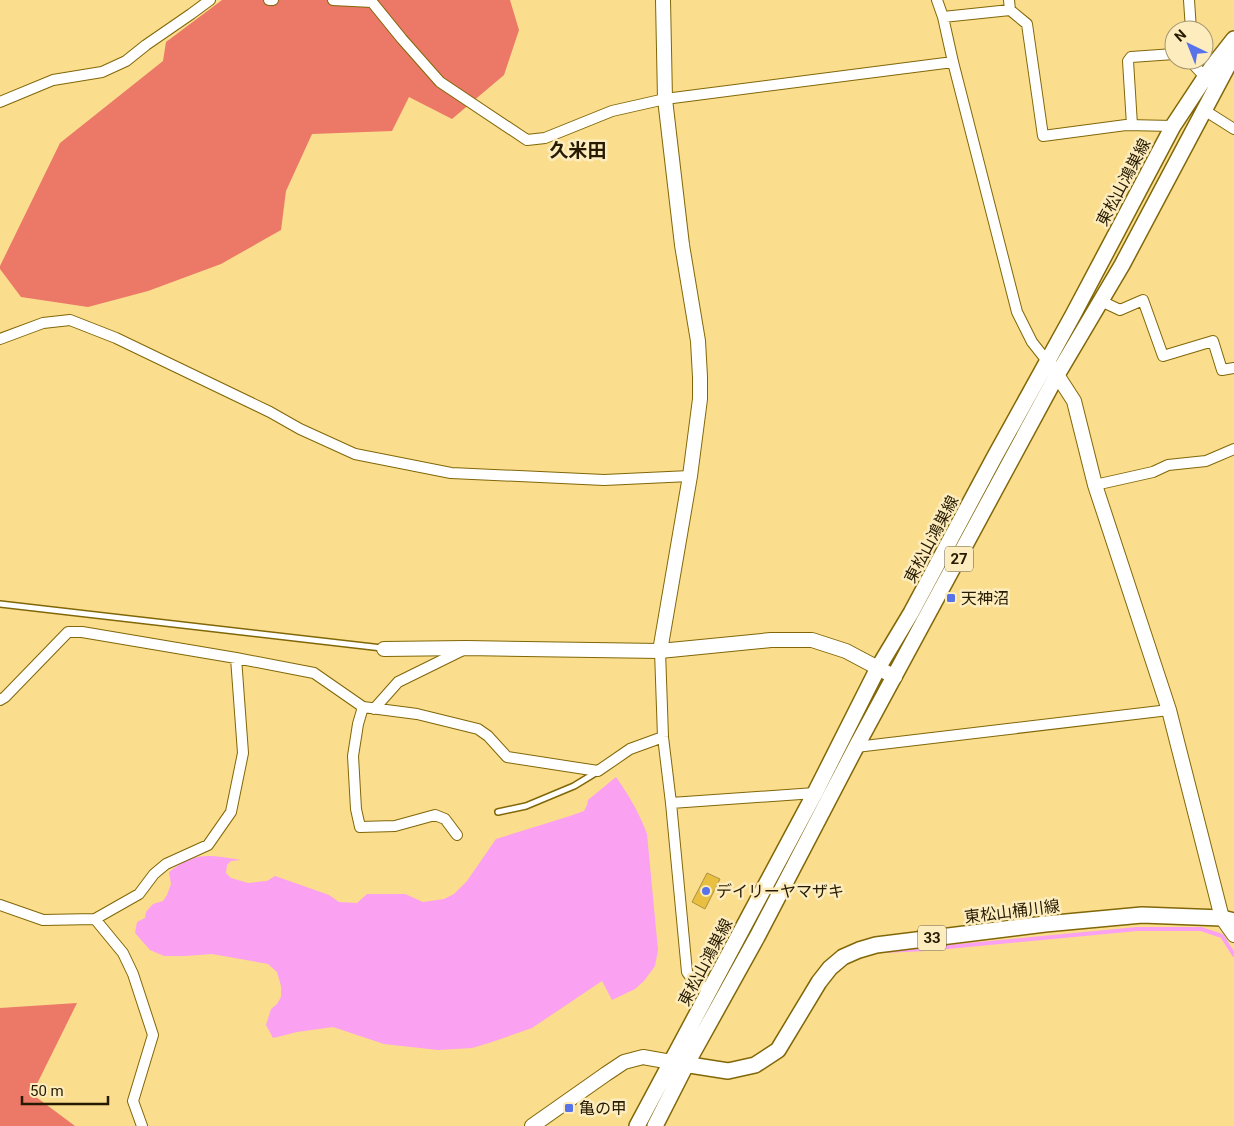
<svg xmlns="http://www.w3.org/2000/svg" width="1234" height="1126" viewBox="0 0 1234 1126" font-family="Roboto,'Noto Sans JP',sans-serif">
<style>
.forest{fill:#ec7867}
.water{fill:#faa1f2}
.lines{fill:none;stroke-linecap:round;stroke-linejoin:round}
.stream{stroke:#faa1f2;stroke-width:4}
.building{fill:#e8bf41;stroke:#ad9141}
.lane-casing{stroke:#816708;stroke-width:8}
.street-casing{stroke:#816708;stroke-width:12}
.secondary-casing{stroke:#816708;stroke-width:16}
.primary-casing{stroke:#816708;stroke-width:18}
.lane{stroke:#fff;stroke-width:5}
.street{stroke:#fff;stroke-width:10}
.secondary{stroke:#fff;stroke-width:14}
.primary{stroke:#fff;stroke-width:15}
.poi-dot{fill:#5873e9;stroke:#fdecbe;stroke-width:2}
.labels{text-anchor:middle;stroke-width:5;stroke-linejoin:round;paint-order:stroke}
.shield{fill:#fdecbe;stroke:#665a39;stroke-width:1}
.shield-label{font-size:15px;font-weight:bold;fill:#261b00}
.street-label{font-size:16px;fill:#261b00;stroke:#fdecbe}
.poi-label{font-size:16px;fill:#261b00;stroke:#fdecbe;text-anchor:start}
.quarter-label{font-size:19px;font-weight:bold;fill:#261b00;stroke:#fdecbe}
</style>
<rect width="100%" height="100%" fill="#fadd8d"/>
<path class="forest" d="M222,0H510L519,30L504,75L452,119L409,97L392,131L312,134L286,191L281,230L221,264L148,291L88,307L21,297L0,269V266L60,143L163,61L166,42Z
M77,1003L32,1094L75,1126H0V1008Z"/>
<path class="water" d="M616,777C629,796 639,812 647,834L658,950L655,966L644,981L635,989L612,1000L602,981L532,1028L489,1043L472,1048L438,1050L384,1044L333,1027L297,1032L273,1038L266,1025L271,1009L277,1004L281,997V986L277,972L268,964L212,954L185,956H164L150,950L135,933L137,922L145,918L146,912L153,904L163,901L167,895L171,884L169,872C196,851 209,855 241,860L231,861L227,865L226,873L231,878L248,883L267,881L275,876L329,895L339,902L357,903L367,894H405L423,902L444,899L454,894L467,881L496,839L570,816L584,811L587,805L588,800Z"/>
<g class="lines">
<path class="stream" d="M883,951L927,949L1137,929H1201L1222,936L1234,955"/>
</g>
<path class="building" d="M707,873L720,879L705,909L692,902Z"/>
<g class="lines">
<g class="lane-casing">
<path id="lane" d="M0,604L382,648
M498,812L526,806L574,786L597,772"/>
</g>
<g class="street-casing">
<path id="street" d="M269,0H273
M333,0L372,2L402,39L440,82L527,140L545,138L612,111L665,99L953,62
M937,0L943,17L953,62L1017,312L1032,342L1047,361
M1189,0L1191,30
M1010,10L1027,24L1043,136L1126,125L1173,126
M943,17L1010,10L1009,0
M1193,60V64L1205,77
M0,102L53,80L102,72L126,61L146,45L191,14L210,0
M1204,110L1234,129
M1132,125L1128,61L1131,57L1174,54
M1101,301L1120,310L1143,300L1163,356L1213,341L1222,370L1234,368
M0,339L43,323L70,320L116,338L270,412L300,429L355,454L451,473L604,480L690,476
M1095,485L1153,472L1168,465L1206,461L1234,449
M660,651L663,737L671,803L687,972L694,982L710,990
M0,700L5,697L68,632H82L236,658L314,673L363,707L417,714L478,729L488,736L507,757L598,771L630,749L663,737
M363,707L358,724L353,756L356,809L360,827L395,826L435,815L445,819L457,835
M374,709L398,682L463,650
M856,747L1169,710
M671,803L815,793
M0,905L43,920L95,919L139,894L154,874L166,864L208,845L231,812L243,753L236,658
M95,919L123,953L133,974L153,1035L133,1101L142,1126"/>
</g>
<g class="secondary-casing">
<path id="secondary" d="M1052,367L1074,401L1095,485L1169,710L1222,918L1234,935
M384,649L466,648L660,651L771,640H812L846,651L895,677
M660,651L690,476L700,399V377L698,341L682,245L665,99L663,0
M532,1126L606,1074L624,1062L643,1057L671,1062"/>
</g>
<g class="primary-casing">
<path id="primary" d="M677,1063L728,1071L755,1065L778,1050L819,982L830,968L843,957L859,950L876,945L1045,924L1142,915L1222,918L1234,921
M637,1126L815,793L878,668L911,613L994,458L1073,315L1173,126L1212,67L1234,39
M655,1126L686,1065L757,937L856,747L1057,375L1122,265L1234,54"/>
</g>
<use href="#lane" class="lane"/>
<use href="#street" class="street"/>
<use href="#secondary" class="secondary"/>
<use href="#primary" class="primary"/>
</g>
<g class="poi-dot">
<rect x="946" y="593" width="10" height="10" rx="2.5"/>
<circle cx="706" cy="891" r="5"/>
<rect x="564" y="1103" width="10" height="10" rx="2.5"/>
</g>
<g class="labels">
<g class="shield">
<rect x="945" y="546.5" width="28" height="25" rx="4"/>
<rect x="918" y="925.5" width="28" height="25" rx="4"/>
</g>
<g class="shield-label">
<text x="959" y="564">27</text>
<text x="932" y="943">33</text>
</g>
<g class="street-label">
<text transform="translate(1123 182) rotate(-62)" y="6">東松山鴻巣線</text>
<text transform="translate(931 539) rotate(-62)" y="6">東松山鴻巣線</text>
<text transform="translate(1012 911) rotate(-7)" y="6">東松山桶川線</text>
<text transform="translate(705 962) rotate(-62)" y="6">東松山鴻巣線</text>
</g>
<g class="poi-label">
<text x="961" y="604">天神沼</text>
<text x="716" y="897">デイリーヤマザキ</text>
<text x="579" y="1114">亀の甲</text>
</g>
<g class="quarter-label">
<text x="578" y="157">久米田</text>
</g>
</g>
<g transform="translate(1189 45) rotate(317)"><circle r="24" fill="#fdecbe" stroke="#a79872"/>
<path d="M0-4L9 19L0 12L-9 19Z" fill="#5873e9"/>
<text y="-8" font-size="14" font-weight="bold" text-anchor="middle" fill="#261b00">N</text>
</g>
<path d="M22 1096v8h86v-8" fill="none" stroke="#261b00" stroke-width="2.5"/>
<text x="30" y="1096" font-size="15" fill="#261b00" stroke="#fdecbe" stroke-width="4" paint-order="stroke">50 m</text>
</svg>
